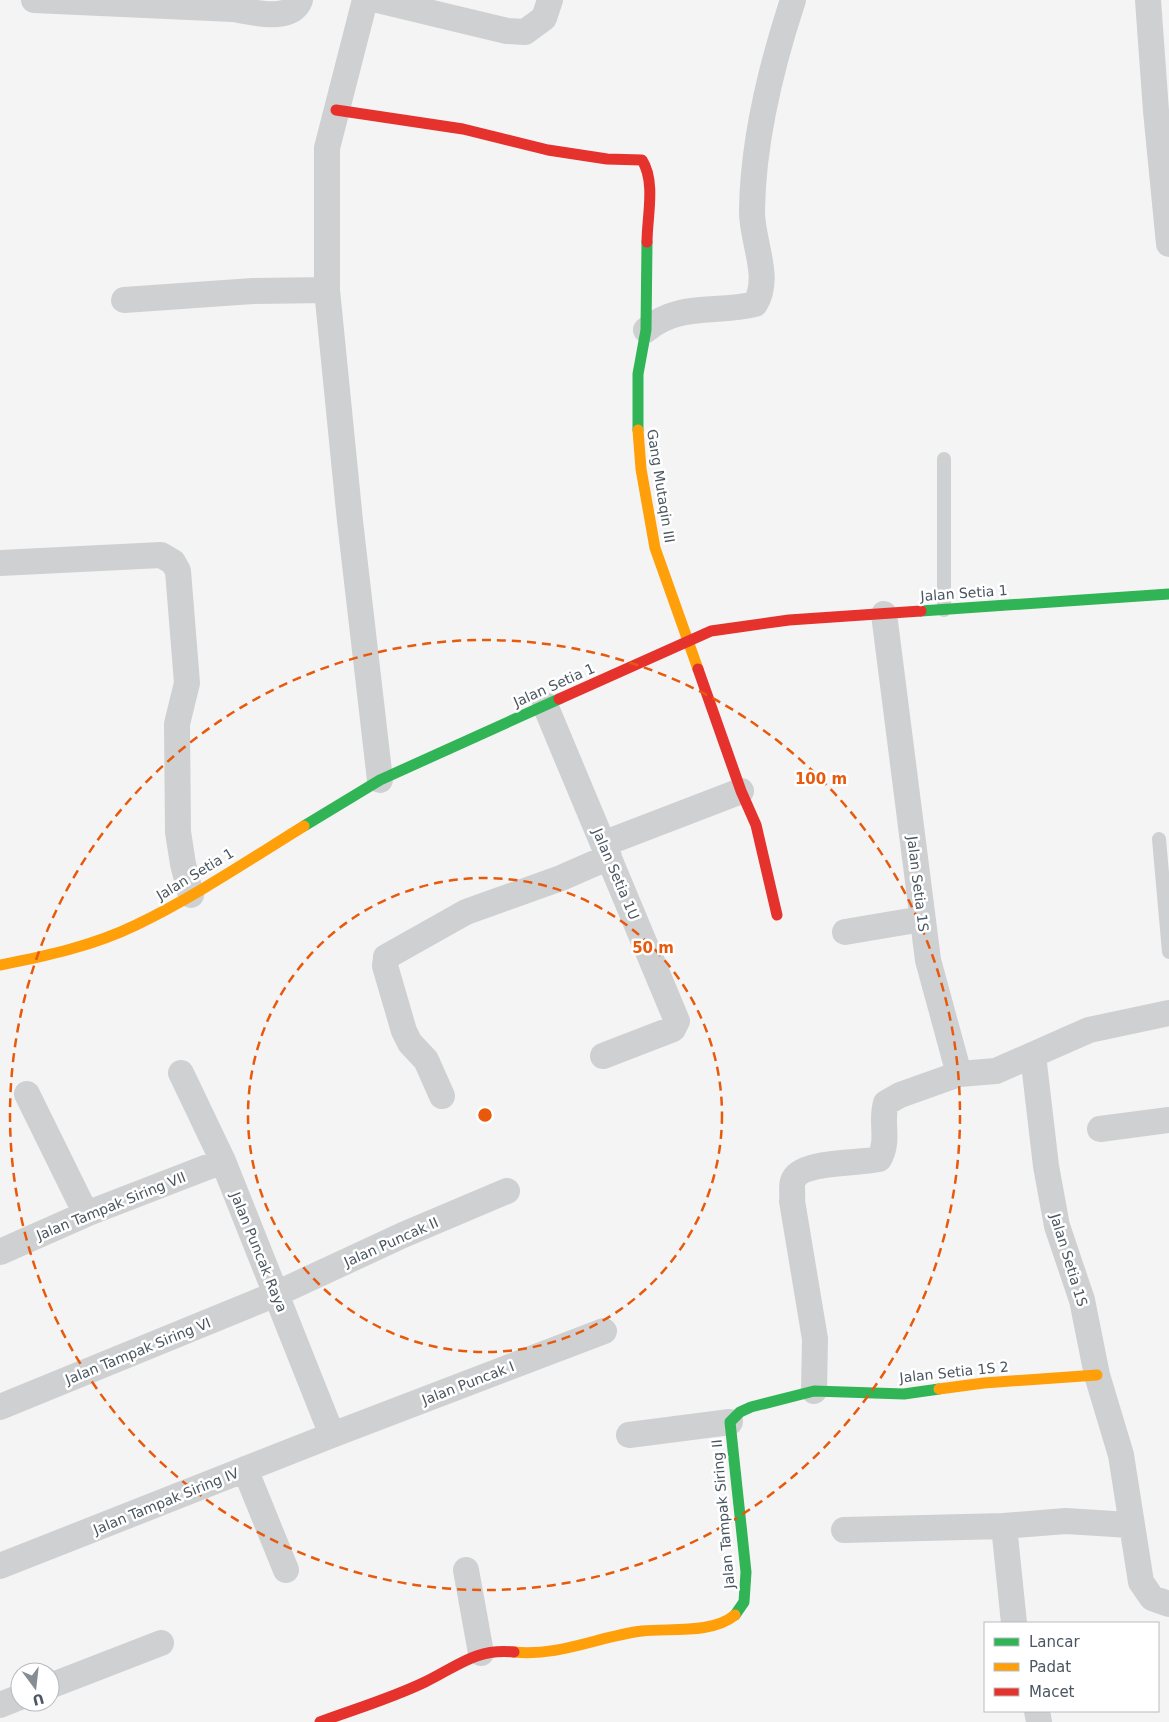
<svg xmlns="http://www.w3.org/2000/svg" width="1169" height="1722" viewBox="0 0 1169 1722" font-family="'DejaVu Sans',sans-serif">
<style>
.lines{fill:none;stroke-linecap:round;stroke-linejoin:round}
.lane{stroke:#ced0d2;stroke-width:14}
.street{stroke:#ced0d2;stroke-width:26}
.fast{stroke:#30b455;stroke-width:11}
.slow{stroke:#ff9f0a;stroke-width:11}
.jam{stroke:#e5322d;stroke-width:11}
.ring{fill:none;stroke:#e8590c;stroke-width:2.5;stroke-dasharray:9 6}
.labels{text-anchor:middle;stroke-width:5;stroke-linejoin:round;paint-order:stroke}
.street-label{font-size:14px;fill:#4a5661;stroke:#fff}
.centre{fill:#e8590c;stroke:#fff;stroke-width:2.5}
.ring-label{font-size:15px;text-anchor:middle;font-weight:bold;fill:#e8590c;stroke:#fff;stroke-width:5;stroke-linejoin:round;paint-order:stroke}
</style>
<rect width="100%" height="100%" fill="#f4f4f4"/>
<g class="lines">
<path class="lane" d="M944,610V459
M1159,839L1169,952"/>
<path class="street" d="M34,0L233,9C252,12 291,23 300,0
M365,0L327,148V290L350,521L380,780
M378,0L507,31L525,32L544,18L550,0
M1148,0L1156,111L1169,244
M124,300L253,291L327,290
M646,330C678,302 717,314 755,304C772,277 751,240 752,210C753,139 771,67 793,0
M0,563L161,555L173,562L178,571L187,683L177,724L178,832L183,864L191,895
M884,614L928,960L959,1074
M545,705L677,1021L673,1029L603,1056
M603,844L741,791
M845,932L922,919
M1033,1055L1046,1166L1057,1226L1082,1300L1097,1375L1121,1455L1141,1582L1152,1598L1169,1604
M181,1073L223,1161L332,1435
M27,1094L86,1214
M442,1096L426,1060L410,1043L404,1031L385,966L386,957L466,912L561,878L609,857
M1100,1129L1169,1120
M0,1252L86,1214L223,1161
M814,1391L815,1339L792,1201C793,1195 791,1186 793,1181C800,1160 860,1164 879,1159C890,1140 880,1122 886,1103L900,1095L959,1074L996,1071L1089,1030L1169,1013
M0,1407L276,1294L403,1235L507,1191
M629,1435L730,1422
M245,1469L286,1570
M1004,1526L1014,1623
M844,1530L1004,1526L1066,1521L1130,1525
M0,1566L332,1435L604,1331
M466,1570L481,1653
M50,1686L161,1643
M0,1705L20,1697
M1037,1711L1039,1722"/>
<path class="fast" d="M638,430V374L646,330L647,242
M921,611L1169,594
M304,826L380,780L559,699
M735,1615L744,1602L746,1572L730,1422L740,1412L751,1407L814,1391L904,1394L939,1389"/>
<path class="slow" d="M638,430L641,469L655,548L698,669
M0,965C46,956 93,946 136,925C194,897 249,860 304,826
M939,1389L984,1383L1097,1375
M514,1652C558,1657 600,1636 642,1631C671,1628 712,1634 735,1615"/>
<path class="jam" d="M336,110L463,129L548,150L607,159L642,160C656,182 647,217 647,242
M698,669L741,791L756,825L777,915
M559,699L711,631L789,620L921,611
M320,1722C355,1709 392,1698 425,1682C458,1666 476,1648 514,1652"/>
</g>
<g class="ring">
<circle cx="485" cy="1115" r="237"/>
<circle cx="485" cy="1115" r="475"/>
</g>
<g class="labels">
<g class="street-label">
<text transform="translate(661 486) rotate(81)" y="5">Gang Mutaqin III</text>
<text transform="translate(964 593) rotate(-4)" y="5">Jalan Setia 1</text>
<text transform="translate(554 685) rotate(-24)" y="5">Jalan Setia 1</text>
<text transform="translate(195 874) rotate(-31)" y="5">Jalan Setia 1</text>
<text transform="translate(616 874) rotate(67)" y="5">Jalan Setia 1U</text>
<text transform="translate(918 884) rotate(83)" y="5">Jalan Setia 1S</text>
<text transform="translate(111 1206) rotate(-22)" y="5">Jalan Tampak Siring VII</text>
<text transform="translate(391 1242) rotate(-24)" y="5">Jalan Puncak II</text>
<text transform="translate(259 1252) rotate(68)" y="5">Jalan Puncak Raya</text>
<text transform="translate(1069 1260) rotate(73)" y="5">Jalan Setia 1S</text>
<text transform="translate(138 1351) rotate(-22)" y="5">Jalan Tampak Siring VI</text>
<text transform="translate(954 1372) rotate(-6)" y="5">Jalan Setia 1S 2</text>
<text transform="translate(468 1383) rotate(-21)" y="5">Jalan Puncak I</text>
<text transform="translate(166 1501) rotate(-22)" y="5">Jalan Tampak Siring IV</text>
<text transform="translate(723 1514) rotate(-95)" y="5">Jalan Tampak Siring II</text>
</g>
</g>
<circle cx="485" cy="1115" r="8" class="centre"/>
<g class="ring-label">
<text x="821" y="784">100 m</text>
<text x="653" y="953">50 m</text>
</g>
<rect x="984" y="1622" width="175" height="90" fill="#ffffff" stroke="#b7bbc0"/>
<rect x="994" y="1638" width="25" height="8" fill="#30b455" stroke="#b7bbc0"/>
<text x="1029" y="1647" font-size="15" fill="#4a5661">Lancar</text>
<rect x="994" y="1663" width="25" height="8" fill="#ff9f0a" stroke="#b7bbc0"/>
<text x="1029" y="1672" font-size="15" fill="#4a5661">Padat</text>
<rect x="994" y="1688" width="25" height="8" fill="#e5322d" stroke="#b7bbc0"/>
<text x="1029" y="1697" font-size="15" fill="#4a5661">Macet</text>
<g transform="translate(35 1687) rotate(165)"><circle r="24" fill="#ffffff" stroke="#b7bbc0"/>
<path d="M0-4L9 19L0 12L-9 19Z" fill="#868d94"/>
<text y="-8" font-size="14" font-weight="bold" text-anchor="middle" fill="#4a5661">U</text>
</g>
</svg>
